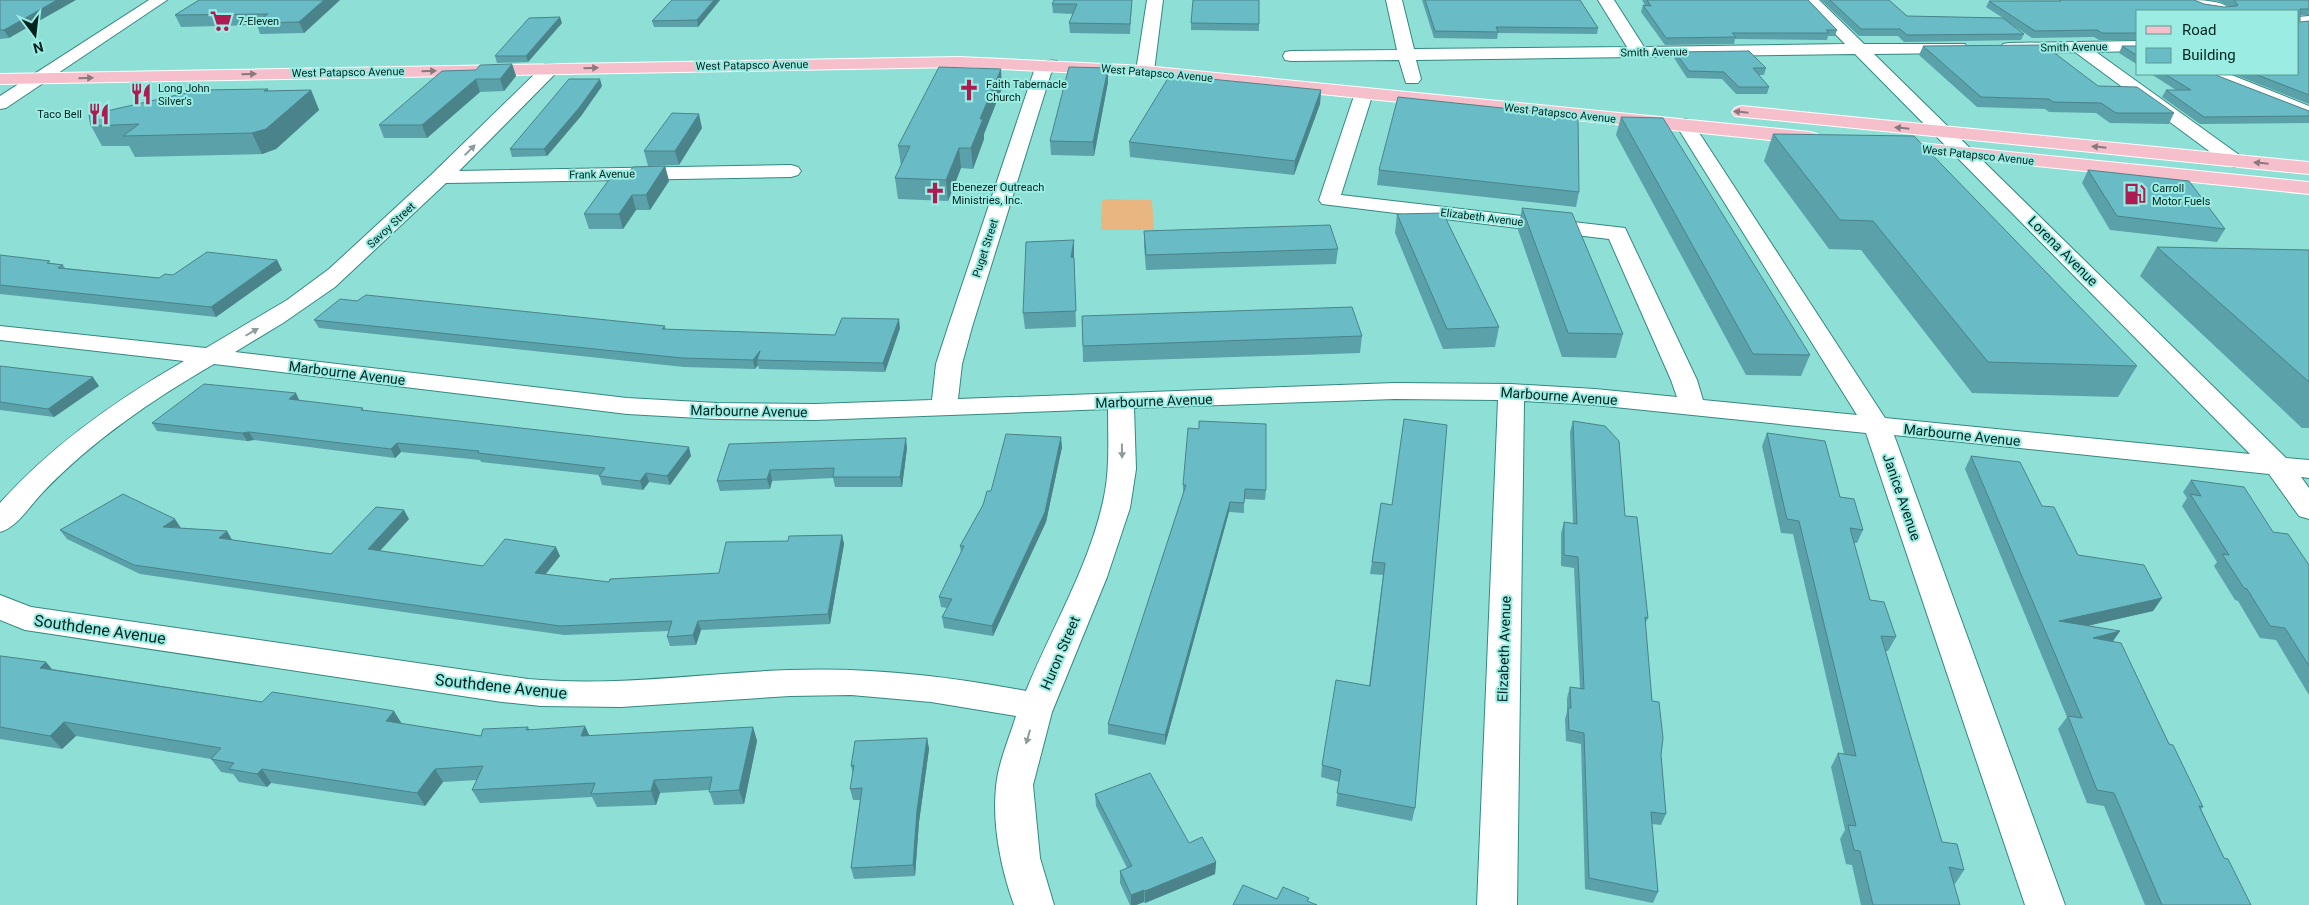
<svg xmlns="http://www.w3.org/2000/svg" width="2309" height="905" viewBox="0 0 2309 905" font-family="Roboto,sans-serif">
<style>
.green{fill:#e9b580}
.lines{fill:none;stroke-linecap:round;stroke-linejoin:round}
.minor-casing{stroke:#348880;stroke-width:2}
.tertiary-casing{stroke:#348880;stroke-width:2}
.primary-casing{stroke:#fff;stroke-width:2}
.minor{fill:#fff;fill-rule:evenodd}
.tertiary{fill:#fff;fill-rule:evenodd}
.primary{fill:#f5bfcb;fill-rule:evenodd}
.wall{fill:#5aa1a9}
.shaded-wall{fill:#4a838a}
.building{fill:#69bbc5;stroke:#4a838a}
.oneway{fill:#87797e}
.oneway2{fill:#8c9c9b}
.labels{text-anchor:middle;stroke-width:4;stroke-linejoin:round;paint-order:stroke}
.far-poi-label{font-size:11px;fill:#002320;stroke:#9bede3;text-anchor:start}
.far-street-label{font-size:11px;fill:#002320;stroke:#9bede3}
.street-label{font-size:14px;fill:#002320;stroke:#9bede3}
.near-street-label{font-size:16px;fill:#002320;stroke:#9bede3}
</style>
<rect width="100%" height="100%" fill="#8ee0d6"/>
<path class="green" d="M1107,199L1152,200L1154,230H1104L1101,228L1102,201Z"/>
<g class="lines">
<g class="minor-casing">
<path id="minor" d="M1147,0H1163L1154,71L1151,75H1139L1136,71Z
M1386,0H1402L1414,49L1627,47L1598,0H1614L1644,47L1845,44L1802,0H1819L1864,44H1965L1967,48L1965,52L1959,53L1874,54L2286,458L2309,460V478L2301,477L2309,488V519L2299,516L2269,474L1894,435L2065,905H2025L1866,433L1595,405L1524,401L1517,905H1477L1498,400L1395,399L1134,408L1136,469L1130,508L1107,577L1052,712L1033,785L1040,858L1054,905H1014C1001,869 992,825 996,787C998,763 1009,739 1016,716L931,702L851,695L790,696L621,707L541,706L502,702L25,630L0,620V595L31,607L528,679C615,687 702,673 789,670C869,667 948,676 1026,691C1052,627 1090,565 1104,497C1110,468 1108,438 1108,409L815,420L717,419L627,414L214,364C152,400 93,440 44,491C30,505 18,527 0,532V503C52,445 116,400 184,361L0,340V326L206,348L287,300L329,269L431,175L545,64H557L560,68L557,72L459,171L791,165L798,167L801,171L798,175L791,177L446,183L335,287L283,323L235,352L627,398L717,403L815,404L932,400L936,364L948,327L1034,71C1040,63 1047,59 1057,61L1060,65L1051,73L972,327L962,364L958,399L1395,383L1511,384L1595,389L1677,397L1671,380L1609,239L1322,204L1319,200L1355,93L1358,89H1370L1373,93L1341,195L1625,228L1697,380L1703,400L1857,415L1676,125L1678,121L1685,119L1692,121L1694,125L1885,418L2250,454L1855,54L1416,60L1421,79L1418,83H1406L1399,60L1291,61L1285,60L1283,56L1285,52L1291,51L1397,50Z
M2186,0C2200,0 2224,0 2233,11C2219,12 2195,12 2186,0Z
M2309,16V26L2298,27V17Z
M2138,41V51L2096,52L2242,157L2245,161L2242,165L2235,167L2228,165L2075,52L2009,53L2003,52L2001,48L2003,44L2009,43Z
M2205,74H2229L2309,106V119L2208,78Z"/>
</g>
<g class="tertiary-casing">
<path id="tertiary" d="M149,0H167L6,108L0,109V96Z"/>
</g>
<g class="primary-casing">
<path id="primary" d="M959,57L1145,66L1810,132L1817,134L1820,138L1817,142L1810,144L1145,76L959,67L0,84V74Z
M1741,106L2309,162V174L1735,116L1732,112L1735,108Z
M1890,140L2309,182V194L1883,150L1880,146L1883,142Z"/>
</g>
<use href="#minor" class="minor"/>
<use href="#tertiary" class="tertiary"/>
<use href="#primary" class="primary"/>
</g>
<path class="wall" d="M0,0L9,38L0,39Z
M199,0H340L304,33L260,34L257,25L181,27L175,15Z
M672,0H720L698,27H654L652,21Z
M1132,0L1130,34L1070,33L1069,23L1073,14L1053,13L1052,4Z
M1422,0H1580L1598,28L1597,34L1498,33L1497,39L1434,38Z
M1642,0H1808L1837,30L1835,36H1828L1827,40L1735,39L1734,44L1665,45L1641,12L1643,5H1645Z
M1821,0H1889L1907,16L2003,18L1986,7L1989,1L2194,0L2204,4L2224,7H2231L2218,1L2205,0H2309V15H2300V22L2309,21V104L2233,74H2298L2138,11V40H2099L2094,37L2032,38L2007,21L2024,34L2021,40L1904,42L1898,36H1859Z
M562,23L528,62L497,63L495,56Z
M1191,23L1259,24V31L1191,30Z
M1923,46L2098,86L2174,113L2169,124L2110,123L2096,113L2049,112L2045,109L1977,107L1919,55Z
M2122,46H2138V65L2119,53Z
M1675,52L1766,68L1764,75H1759L1769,87L1767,94H1736L1722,79L1687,78L1674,58Z
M512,64L516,76L504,91L480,92L427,138H384L379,125L476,70Z
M2151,74H2213L2309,111V123L2200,124L2162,97L2166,90H2176Z
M1108,82L1094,156L1051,155L1050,141Z
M602,86L581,116L547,156L512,157L510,149Z
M1002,88L984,134V139L973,169L961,168L948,201L898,199L895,178L901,166L898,146Z
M268,89L269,91L311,90L319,110L276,149L262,154L135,157L129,146H102L91,126Z
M1321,90L1320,104L1294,175L1130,157L1129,142Z
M1621,117L1810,355L1801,376L1746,375L1616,135Z
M702,128L679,165L648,166L644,151Z
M1773,134L2137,366L2118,397L1972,393L1861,250L1829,249L1764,161Z
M665,166L669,181L650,210H636L623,229H589L584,214L626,176Z
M1379,170L1579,192L1576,207L1377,185Z
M2088,170L2225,229L2217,242L2110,230L2082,183Z
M1522,208L1623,334L1616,358L1562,357L1518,230Z
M1397,214L1499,327L1495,347L1443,349L1395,233Z
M1144,231L1338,249L1336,264L1146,270L1144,246Z
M2157,247L2309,250V428H2302L2140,276Z
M0,255L63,265L65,268L159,278L173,275L277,260L282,270L216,317L0,294Z
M1074,256L1076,327L1025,329L1023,313Z
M357,301L665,326L666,330L835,335L900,328L885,372L759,369L758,365L755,369L684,367L319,328L314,320Z
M1082,316L1362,336L1360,353L1083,362Z
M0,366L99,386L54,417L0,410Z
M300,401L363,408V410L691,456L670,485L649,482L643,490L602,485L599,475L481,462L480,460L401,452L395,458L254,440L247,441L157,431L152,423Z
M1573,421L1625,516L1648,618L1645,624L1652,701L1661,755L1666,814L1661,825L1652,824L1658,892L1653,903L1585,889L1581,744L1566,741L1565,719L1567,712V698L1570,687L1580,688L1574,568L1561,566V533L1564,522L1573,524L1570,432Z
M1767,433L1840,497L1863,530L1857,543H1854L1870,600L1896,637L1888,651H1885L1942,842L1964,870L1955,884L1953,883L1960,905H1861L1852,865L1846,864L1840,839L1845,830L1831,767L1838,753L1844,754L1793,534L1781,533L1762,446Z
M729,444L907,448L902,487H835L833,478L772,481L770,489L720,491L717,481Z
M1062,447L1046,522L993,636L944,628L942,617L947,608L941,607L939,597L961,553L960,546L991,491Z
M1971,456L2042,506L2078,555L2162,598L2153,611L2087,626L2120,631L2113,641L2203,807L2201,809L2224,858L2251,905H2145L2104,806L2087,803L2058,729L2067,717L1965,469Z
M2191,480L2273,532L2309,565V695L2276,640L2260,638L2238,601L2235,600L2214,566L2217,562L2182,506L2187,498L2183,492Z
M1183,485L1266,490L1265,500L1244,499V513L1229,512L1165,745L1108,734V724L1183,495Z
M1381,503L1415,808L1412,821L1336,806L1339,782L1321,777L1322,765L1369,686L1383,575L1370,574Z
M409,519L380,551L483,566L560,556L546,574L609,582L719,573L788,541L842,535L844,544L830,624L701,630L696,645L670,646L667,637L669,631L564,635L140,574L67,539L60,530L181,528L227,531L232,540L331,554Z
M0,656L46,662L52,669L481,736L528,727L529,729L589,736L753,727L757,741L744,804L714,805L709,790L660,793L656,805L597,807L592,797L480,803L472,790L477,780L443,782L425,806L271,783L267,787L239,782L233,774L221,772L211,759L76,736L62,749L0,739Z
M927,738L929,749L919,822L915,876L854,879L851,868L860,800H853L850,789L853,774L851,766Z
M1095,794L1189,843L1216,862L1215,874L1145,903L1144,902L1136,905H1130L1120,883V871L1127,868L1096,806Z"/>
<path class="shaded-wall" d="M57,0H76L9,38L4,30Z
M324,0H340L304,33L299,22Z
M714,0H720L698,27L697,20Z
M560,17L562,23L528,62L526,56Z
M512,64L516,76L504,91L500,79Z
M1108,68V82L1094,156L1093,142Z
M1001,69L1002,88L984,134V139L973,169L971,148L980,119Z
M476,79L480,92L427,138L422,125Z
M600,79L602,86L581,116L547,156L544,149Z
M311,90L319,110L276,149L262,154L252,133Z
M1321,90L1320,104L1294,175L1295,161Z
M699,114L702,128L679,165L675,151Z
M959,148L961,168L948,201L946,180Z
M665,166L669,181L650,210L646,195Z
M632,195L636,210L623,229L619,214Z
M1074,240V256L1071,272V257Z
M277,260L282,270L216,317L211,307Z
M899,319L900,328L885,372L883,363Z
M760,351L757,360L758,365L755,369L753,360Z
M93,377L99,386L54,417L48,409Z
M296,393L300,402L289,399Z
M249,432L254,440L247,441L242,433Z
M1061,437L1062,447L1046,522L993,636L992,626Z
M906,438L907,448L902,487L900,477Z
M397,443L401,452L395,458L391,449Z
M689,447L691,456L670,485L667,476Z
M770,470L772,481L770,489L767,479Z
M646,473L649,482L643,490L640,481Z
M1230,502L1229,512L1165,745V735Z
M404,510L409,519L373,558L368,549Z
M175,519L181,528L163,527Z
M227,531L232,540L219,538Z
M842,535L844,544L830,624L828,614Z
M556,547L560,556L539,582L535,573Z
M2162,598L2153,611L2051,634L2059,621Z
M698,621L701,630L696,645L693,635Z
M2120,631L2111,644L2093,638Z
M46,662L57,676L40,668Z
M394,711L402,724L386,721Z
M64,722L76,736L62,749L50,736Z
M585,726L591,739L581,736Z
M753,727L757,741L744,804L739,790Z
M927,738L929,749L919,822L915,876L913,865L917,811Z
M262,769L271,783L267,787L257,774Z
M435,769L443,782L425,806L417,793Z
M654,780L660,793L656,805L651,791Z
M1216,862L1215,874L1145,903V891Z
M1144,890V902L1136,905H1131V895Z"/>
<path class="building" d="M0,0H57L4,30H0Z
M199,0H324L299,22L255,23L268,14L175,15Z
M672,0H714L697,20L652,21Z
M1054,0H1132L1130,24L1069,23L1077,4H1052Z
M1193,0H1259V24L1191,23Z
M1425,0H1580L1598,28L1496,27L1498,32L1435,31Z
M1647,0H1808L1837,30H1826L1829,33H1732L1736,37L1666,38L1643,5L1651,6Z
M1830,0H1889L1907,16L2003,18L2024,34L1907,35L1900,29H1861Z
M2060,0H2194L2204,4L2224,7L2237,6L2238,5L2234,0H2309V9H2300V22L2309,21V95L2255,74H2298V11H2138V33H2102L2097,30L2035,31L1989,1H2061Z
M560,17L526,56H495L529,18Z
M2044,45L2098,86L2137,87L2174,113H2116L2101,103L2053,102L2049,99L1981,97L1923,46Z
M2122,46H2138V56Z
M1749,51L1766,68H1753L1769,87H1739L1724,72L1689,71L1675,52Z
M512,64L500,79H476L422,125H379L442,71L476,70L480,65Z
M939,67L1001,69L980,119H983L971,148H959L946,180L895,178L910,146H898Z
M1069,67L1108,68L1093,142L1050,141Z
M2165,74H2213L2309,111V116L2204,117L2166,90H2191Z
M1170,75L1321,90L1295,161L1129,142Z
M569,79H600L579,108L544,149H510Z
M268,89L264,91L311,90L266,129L252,133L123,136L139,124L91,126L89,115L199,90Z
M1398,97L1578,116L1579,192L1379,170Z
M672,113L699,114L675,151H644Z
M1621,117L1663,118L1810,355L1753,354Z
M1773,134L1914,136L2137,366L1988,362L1873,221L1840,220Z
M665,166L646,195H632L619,214H584L608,181L614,176H626L633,167Z
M2088,170L2189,181L2225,229L2117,216Z
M1522,208L1572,213L1623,334L1568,333Z
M1443,213L1499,327L1447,329L1397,214Z
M1330,225L1338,249L1146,255L1144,231Z
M1074,240L1071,257L1074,258L1076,311L1023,313L1026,242Z
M2157,247L2309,250V382Z
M207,252L277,260L211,307L0,285V255L50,261L47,263L63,265L58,268L159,278L165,274L173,275Z
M366,295L665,326L662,329L835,335L842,318L899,319L883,363L757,360L760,351L753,360L682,358L314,320L340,299L357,301Z
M1352,307L1362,336L1083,346L1082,316Z
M0,366L93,377L48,409L0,402Z
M204,384L296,393L289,399L363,408L361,410L689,447L667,476L646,473L640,481L599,476L605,468L478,453L479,451L397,443L391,449L249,432L242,433L152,423Z
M1404,419L1447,425L1415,808L1337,793L1341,770L1322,765L1336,680L1370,686L1385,563L1372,562L1381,503L1392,505Z
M1199,421L1266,424V490L1245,489L1244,503L1230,502L1165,735L1108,724L1186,485H1183L1188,428L1199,429Z
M1573,421L1605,426L1619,441L1625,516L1637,517L1648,618L1645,617L1652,701L1659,702L1663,738L1661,755L1666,814L1651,812L1658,892L1589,878L1584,733L1569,730L1568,708H1571L1570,687L1584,689L1578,557L1564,555V522L1577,524Z
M1767,433L1825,441L1840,497L1854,499L1863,530L1850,528L1870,600L1884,602L1896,637L1881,636L1942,842L1957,844L1964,870L1949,867L1960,905H1873L1860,851L1854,850L1848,825L1856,826L1838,753L1856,756L1799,521L1787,519Z
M1006,434L1061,437L1045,512L992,626L942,617L952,599L939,597L964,546H960L983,505L987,491H991Z
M906,438L900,477H833L834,468L770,470L767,479L717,481L729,444Z
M1971,456L2020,462L2042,506L2054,507L2078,555L2144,565L2162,598L2059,621L2120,631L2093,638L2121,643L2169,744L2173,745L2203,807L2199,806L2224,858L2228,859L2251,905H2162L2114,793L2097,790L2068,716L2082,718Z
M2191,480L2244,487L2273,532L2288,534L2309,565V666L2285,628L2270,626L2247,589L2244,588L2222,554L2229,555L2190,494L2201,496Z
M123,494L175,519L163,527L227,531L219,538L331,554L376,507L404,510L368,549L483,566L505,539L556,547L535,573L609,582L610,579L719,573L726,542L788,541L789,536L842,535L828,614L698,621L693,635L667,637L672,621L560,626L134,565L60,530Z
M0,656H1L46,662L40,668L262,702L272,692L370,707L394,711L386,721L481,736L483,729L528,727L526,730L585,726L581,736L753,727L739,790L709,792L712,777L654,780L651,791L591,794L595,783L472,790L483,766L435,769L417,793L262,769L257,774L229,769L234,763L211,759L221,748L64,722L50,736L0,727Z
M927,738L917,811L913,865L851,868L862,788L850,789L854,765L851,766L855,741Z
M1150,773L1189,843L1202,837L1216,862L1145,891L1144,890L1131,895L1120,871L1132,866L1095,794Z
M1243,885L1277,899L1283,887L1309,898L1307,901L1317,905H1233Z"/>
<defs><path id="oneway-solid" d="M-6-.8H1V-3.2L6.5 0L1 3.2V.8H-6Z" transform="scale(1.25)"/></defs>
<g class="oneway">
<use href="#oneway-solid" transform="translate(591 68) rotate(-1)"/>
<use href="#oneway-solid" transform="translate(429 71) rotate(-1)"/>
<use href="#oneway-solid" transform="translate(249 74) rotate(-1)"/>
<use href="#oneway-solid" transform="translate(86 78) rotate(-1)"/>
<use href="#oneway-solid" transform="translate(1741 112) rotate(-174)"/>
<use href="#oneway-solid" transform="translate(1902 128) rotate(-174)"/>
<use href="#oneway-solid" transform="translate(2099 147) rotate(-174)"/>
<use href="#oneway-solid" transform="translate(2261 163) rotate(-174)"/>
</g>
<g class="oneway2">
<use href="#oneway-solid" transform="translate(470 150) rotate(-45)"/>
<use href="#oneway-solid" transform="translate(252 332) rotate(-30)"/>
<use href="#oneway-solid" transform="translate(1122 451) rotate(89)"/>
<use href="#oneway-solid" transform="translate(1028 737) rotate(106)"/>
</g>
<defs>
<g id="supermarket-bare" transform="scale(1.725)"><path d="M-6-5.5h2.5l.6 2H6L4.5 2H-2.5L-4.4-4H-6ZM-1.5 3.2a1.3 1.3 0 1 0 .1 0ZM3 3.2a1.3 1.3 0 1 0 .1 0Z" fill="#ac1b51" stroke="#9bede3" stroke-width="2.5" paint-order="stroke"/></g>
<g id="church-bare" transform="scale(1.725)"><path d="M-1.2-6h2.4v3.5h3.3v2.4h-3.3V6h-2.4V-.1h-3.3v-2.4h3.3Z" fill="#ac1b51" stroke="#9bede3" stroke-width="2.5" paint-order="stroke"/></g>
<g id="restaurant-bare" transform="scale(1.725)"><path d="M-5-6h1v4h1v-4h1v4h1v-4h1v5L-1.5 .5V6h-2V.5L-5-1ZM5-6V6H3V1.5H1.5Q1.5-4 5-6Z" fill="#ac1b51" stroke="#9bede3" stroke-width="2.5" paint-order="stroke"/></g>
<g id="fuel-bare" transform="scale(1.725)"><path d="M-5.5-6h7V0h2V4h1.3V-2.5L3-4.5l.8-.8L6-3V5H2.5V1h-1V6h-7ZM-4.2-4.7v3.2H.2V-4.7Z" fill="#ac1b51" stroke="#9bede3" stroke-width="2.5" paint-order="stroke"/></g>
</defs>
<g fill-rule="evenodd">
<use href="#supermarket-bare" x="221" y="21"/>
<use href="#church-bare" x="969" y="90"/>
<use href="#restaurant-bare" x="141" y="94"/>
<use href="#restaurant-bare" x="99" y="114"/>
<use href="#church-bare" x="935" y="193"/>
<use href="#fuel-bare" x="2135" y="194"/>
</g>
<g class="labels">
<g class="far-poi-label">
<text x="238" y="25">7-Eleven</text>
<text x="986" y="88">Faith Tabernacle<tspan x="986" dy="13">Church</tspan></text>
<text x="158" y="92">Long John<tspan x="158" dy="13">Silver's</tspan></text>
<text x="82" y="118" text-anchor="end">Taco Bell</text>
<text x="952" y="191">Ebenezer Outreach<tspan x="952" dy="13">Ministries, Inc.</tspan></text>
<text x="2152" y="192">Carroll<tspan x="2152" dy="13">Motor Fuels</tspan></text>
</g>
<g class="far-street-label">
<text transform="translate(2074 47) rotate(-1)" y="4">Smith Avenue</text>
<text transform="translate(1654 52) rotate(-1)" y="4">Smith Avenue</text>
<text transform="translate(752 65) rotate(-1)" y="4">West Patapsco Avenue</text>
<text transform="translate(348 72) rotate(-1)" y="4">West Patapsco Avenue</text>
<text transform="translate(1157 73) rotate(5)" y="4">West Patapsco Avenue</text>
<text transform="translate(1560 113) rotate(6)" y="4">West Patapsco Avenue</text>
<text transform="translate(1978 155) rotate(6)" y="4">West Patapsco Avenue</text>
<text transform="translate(602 174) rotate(-1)" y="4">Frank Avenue</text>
<text transform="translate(1482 217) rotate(7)" y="4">Elizabeth Avenue</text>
<text transform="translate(391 225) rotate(-43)" y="4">Savoy Street</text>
<text transform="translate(985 248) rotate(-72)" y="4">Puget Street</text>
</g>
<g class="street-label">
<text transform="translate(2063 251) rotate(45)" y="5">Lorena Avenue</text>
<text transform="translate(347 373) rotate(7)" y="5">Marbourne Avenue</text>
<text transform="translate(1559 396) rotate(4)" y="5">Marbourne Avenue</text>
<text transform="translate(1154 401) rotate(-2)" y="5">Marbourne Avenue</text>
<text transform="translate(749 411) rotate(1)" y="5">Marbourne Avenue</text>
<text transform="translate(1962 435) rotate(6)" y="5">Marbourne Avenue</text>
<text transform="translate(1902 497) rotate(71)" y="5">Janice Avenue</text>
<text transform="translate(1504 649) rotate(-88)" y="5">Elizabeth Avenue</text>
<text transform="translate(1060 653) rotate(-67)" y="5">Huron Street</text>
</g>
<g class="near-street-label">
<text transform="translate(100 629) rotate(8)" y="6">Southdene Avenue</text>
<text transform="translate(501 686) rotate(6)" y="6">Southdene Avenue</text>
</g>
</g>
<rect x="2136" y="10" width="162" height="65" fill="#9bede3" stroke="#5d9c95"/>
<rect x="2146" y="26" width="25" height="8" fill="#f5bfcb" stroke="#5d9c95"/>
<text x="2182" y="35" font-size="15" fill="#002320">Road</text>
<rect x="2146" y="48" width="25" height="15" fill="#69bbc5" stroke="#5d9c95"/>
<text x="2182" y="60" font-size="15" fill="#002320">Building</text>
<g transform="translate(35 35) rotate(165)" stroke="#9bede3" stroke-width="4" paint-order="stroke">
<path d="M0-4L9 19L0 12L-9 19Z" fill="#002320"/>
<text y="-8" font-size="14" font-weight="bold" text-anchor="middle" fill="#002320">N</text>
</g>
</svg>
